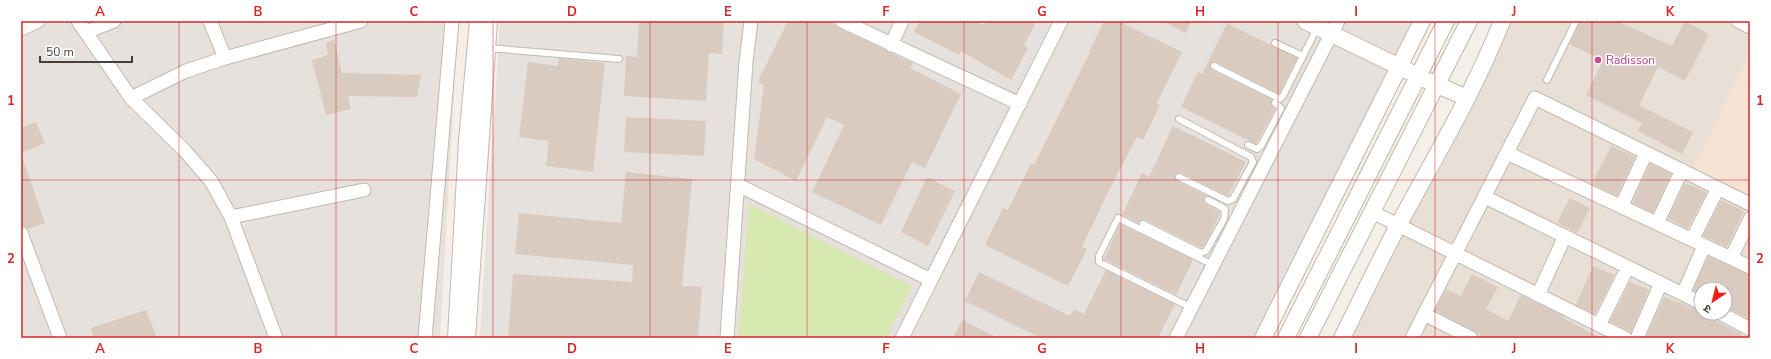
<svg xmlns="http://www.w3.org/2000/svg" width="1771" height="359" viewBox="0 0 1771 359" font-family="'Nunito Sans','Noto Sans Devanagari',sans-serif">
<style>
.residential{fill:#e8e0d6;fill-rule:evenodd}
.commercial{fill:#f6e2d3}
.industrial{fill:#e6e1dd}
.green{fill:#d7e8b1}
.building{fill:#d9cbc0}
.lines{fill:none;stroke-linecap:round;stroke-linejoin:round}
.service-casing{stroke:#c2b8ae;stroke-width:8}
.minor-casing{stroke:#c2b8ae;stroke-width:15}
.tertiary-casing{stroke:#c2b8ae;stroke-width:18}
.service{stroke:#fff;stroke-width:6}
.minor{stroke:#fff;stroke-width:13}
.tertiary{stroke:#fff;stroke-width:16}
.grid{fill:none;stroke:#d62828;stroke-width:1;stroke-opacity:0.55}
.hotel-dot{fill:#d1479c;stroke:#fff;stroke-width:1.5}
.labels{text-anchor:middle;stroke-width:3;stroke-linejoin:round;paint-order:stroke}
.hotel-label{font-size:12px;fill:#b23c85;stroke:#fff;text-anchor:start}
.neatline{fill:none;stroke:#d62828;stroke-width:1.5}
.grid-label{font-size:13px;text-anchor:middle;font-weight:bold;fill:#d62828}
</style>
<rect width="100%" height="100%" fill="#f4efe8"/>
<path class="residential" d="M1511,21H1750V338H1351ZM1701,289H1725V313H1701Z"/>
<path class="commercial" d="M1750,52V197L1692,170Z"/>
<path class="industrial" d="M21,21H458L440,338H21Z
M500,21H1416L1260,338H480Z"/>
<path class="green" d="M749,204L912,286L886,338H738Z"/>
<path class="building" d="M639,21H724L722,54L709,53L706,101L624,96L626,56L637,57Z
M788,21H830L839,28L913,63L910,68L961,94L925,168L912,162L881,225L812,192L844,125L827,117L796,181L754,159L764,85L758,81Z
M920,21H976L984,25L986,21H1030L1035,24L1024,46L1028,48L1011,80L961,51L959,55L914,32Z
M1104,21H1118L1182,52L1157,103L1160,105L1143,140L1137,137L1110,188L1082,247L1087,249L1068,286L985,245L1003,208L1008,210L1031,163L1034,165L1090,52H1089Z
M1162,21H1191L1186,33Z
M1580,21H1617L1672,46L1685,21L1709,34L1685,81L1658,67L1639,105L1693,132L1682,154L1638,131L1642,123L1586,95L1603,61L1570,44Z
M1227,23L1297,58L1279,94L1216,62H1212L1210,64L1212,70L1272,100L1271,104L1275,109L1256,144L1181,107L1198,72L1202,74Z
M334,39L342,73L421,75L417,97L348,96L351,109L326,115L312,60L328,55L326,43Z
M559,58L605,63L593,172L546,166L549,141L519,137L528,62L558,66Z
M626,117L706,121L704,156L624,152Z
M36,122L45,143L21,153V128Z
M1173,126L1246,162L1228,196L1181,173L1175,175V178L1177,181L1207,196L1204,198V203L1220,212L1211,233L1202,248L1145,220H1141L1139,223L1122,215L1142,173L1149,177Z
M1611,146L1635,157L1617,196L1592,184Z
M21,157H22L45,223L27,229L21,225Z
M1650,164L1671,174L1653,213L1632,203Z
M626,172L692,179L682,286L702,287L698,338H508L513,274L632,282L633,265L515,254L519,213L621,223Z
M927,177L955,191L928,246L901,232Z
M1685,183L1707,192L1688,229L1668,219Z
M1570,198L1590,208L1577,233L1557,222Z
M1721,200L1744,211L1727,247L1703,236Z
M1120,224L1193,260L1176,295L1104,259Z
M1708,256L1750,275V316L1749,319L1725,307V289H1701V294L1693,290Z
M1593,266L1615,275L1595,314L1576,305Z
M1106,270L1175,304L1158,338H1041L965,301L979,272L1070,316L1074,309L1084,314Z
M1472,274L1498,287L1486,309L1508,321L1521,295L1564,316L1563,318L1601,338H1486L1435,310L1446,289L1461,296Z
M1630,282L1649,290L1631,332L1610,321Z
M1664,297L1701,311V313L1742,334L1740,338H1646Z
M146,310L157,338H94L91,328Z
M962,320L998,338H953Z"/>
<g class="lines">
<g class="service-casing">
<path id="service" d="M1275,43L1303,56
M488,48L619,59
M1214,66L1280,99L1283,96L1317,28
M1547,80L1576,21
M1179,119L1251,157L1253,162L1233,199L1228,201L1179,177
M1248,145L1257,149L1261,146L1281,108L1275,103
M1143,224L1201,253L1206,251L1224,219L1225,209L1208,200
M1192,308L1099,262V256L1118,218L1213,265"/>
</g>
<g class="minor-casing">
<path id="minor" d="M78,21L131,98L185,151L211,181L231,217L276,338
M210,21L225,58
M842,21L1020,104
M1738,21L1750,27
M21,29L38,21
M86,32L114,21
M891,45L902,21
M131,98L186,71L225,58L361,21
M1507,153L1750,267
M738,185L931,280
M1485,197L1701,303
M1621,207L1646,153
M1372,212L1625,338
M231,217L364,190
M1657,223L1682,170
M21,233L60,338
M1692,240L1718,188
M1731,258L1750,219
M1683,294L1704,246
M1538,295L1565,236
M1720,313L1750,329
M1424,314L1471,338
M1599,325L1628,267
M425,338L452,21
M727,338L746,62L751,21
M902,338L1061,21
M1176,338L1338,21
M1412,338L1535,98L1750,204
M1637,338L1661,283"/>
</g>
<g class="tertiary-casing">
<path id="tertiary" d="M1305,21L1408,71
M1428,81L1467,98
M456,338L467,141L478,21
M467,338L489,21
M1263,338L1422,21
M1286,338L1446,21
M1308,338L1469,21
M1342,338C1361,300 1379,261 1399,224C1435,157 1474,92 1502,21"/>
</g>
<use href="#service" class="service"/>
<use href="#minor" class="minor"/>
<use href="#tertiary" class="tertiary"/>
</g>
<path class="grid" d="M179,21V338M336,21V338M493,21V338M650,21V338M807,21V338M964,21V338M1121,21V338M1278,21V338M1435,21V338M1592,21V338M21,180H1750"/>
<circle class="hotel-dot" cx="1598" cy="60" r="4"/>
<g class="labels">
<g class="hotel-label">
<text x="1606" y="64">Radisson</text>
</g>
</g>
<rect width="1771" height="359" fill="none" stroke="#ffffff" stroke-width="44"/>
<g transform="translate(1713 301) rotate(215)"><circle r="19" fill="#ffffff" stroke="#b5b2af"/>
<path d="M0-3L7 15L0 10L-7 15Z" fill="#f91a1a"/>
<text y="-6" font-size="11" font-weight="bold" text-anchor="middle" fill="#473e37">उ</text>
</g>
<path d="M40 56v6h92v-6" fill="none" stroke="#473e37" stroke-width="2"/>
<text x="46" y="56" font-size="12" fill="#473e37" stroke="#ffffff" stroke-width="3" paint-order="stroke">50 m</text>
<rect x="22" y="22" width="1727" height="315" class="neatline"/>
<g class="grid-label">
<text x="100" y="16">A</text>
<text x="258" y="16">B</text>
<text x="414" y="16">C</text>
<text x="572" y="16">D</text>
<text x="728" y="16">E</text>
<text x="886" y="16">F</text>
<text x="1042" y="16">G</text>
<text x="1200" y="16">H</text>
<text x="1356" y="16">I</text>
<text x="1514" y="16">J</text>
<text x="1670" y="16">K</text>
<text x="11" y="105">1</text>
<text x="1760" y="105">1</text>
<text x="11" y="263">2</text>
<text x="1760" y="263">2</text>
<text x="100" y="353">A</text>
<text x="258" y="353">B</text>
<text x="414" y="353">C</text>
<text x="572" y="353">D</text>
<text x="728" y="353">E</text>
<text x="886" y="353">F</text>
<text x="1042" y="353">G</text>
<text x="1200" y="353">H</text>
<text x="1356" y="353">I</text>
<text x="1514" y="353">J</text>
<text x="1670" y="353">K</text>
</g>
</svg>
